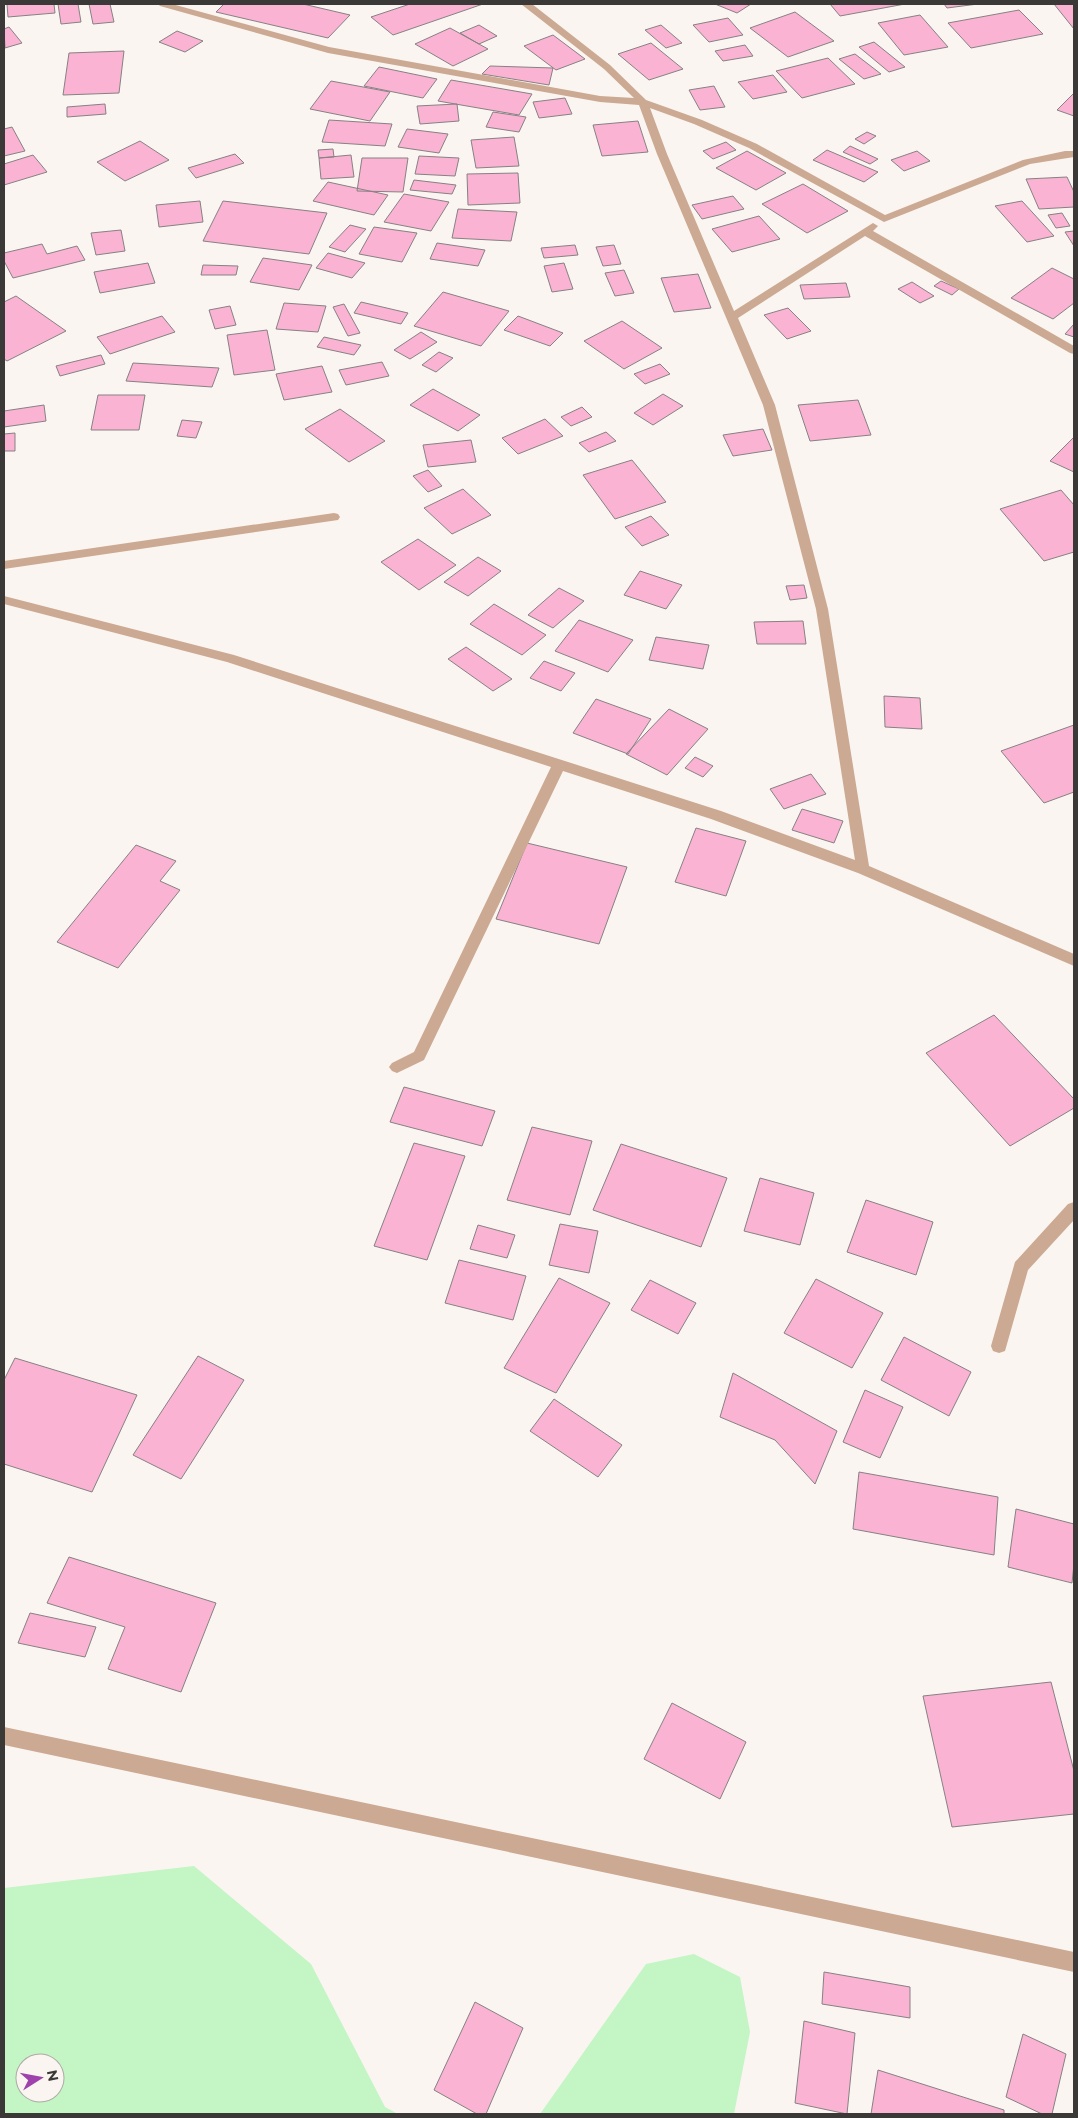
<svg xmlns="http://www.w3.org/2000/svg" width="1078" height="2118" viewBox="0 0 1078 2118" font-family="Montserrat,sans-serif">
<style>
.green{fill:#c3f5c5;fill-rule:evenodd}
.building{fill:#fab3d2;stroke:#878183}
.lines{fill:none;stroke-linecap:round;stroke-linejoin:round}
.street{fill:#cca992;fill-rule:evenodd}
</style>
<rect width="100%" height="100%" fill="#faf5f0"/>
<path class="green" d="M194,1866L311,1964L385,2107L398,2114H4V1888ZM25,2063H55V2093H25Z
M694,1954L740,1977L750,2032L734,2114H540L646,1964Z"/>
<path class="building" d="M7,4H54L55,13L8,17Z
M58,4H78L81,22L61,24Z
M89,4H110L114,22L93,24Z
M224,4H303L350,15L328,38L216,12Z
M410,4H483L393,35L371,17Z
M715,4H751L737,13Z
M830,4H905L840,16Z
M944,4H978L947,8Z
M1054,4H1074V29Z
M1019,10L1043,34L971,48L948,23Z
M795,12L834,41L788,57L750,28Z
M920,15L948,47L904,55L878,23Z
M728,18L743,35L709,42L693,25Z
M479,25L497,36L479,44L460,33Z
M661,25L682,43L666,48L645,30Z
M9,27L22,43L5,48L4,29Z
M450,28L488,49L453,66L415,44Z
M177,31L203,41L185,52L159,42Z
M553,35L585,59L556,70L524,46Z
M874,42L905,67L889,72L859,47Z
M651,43L683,69L649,80L618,54Z
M745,45L753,56L723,61L715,51Z
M124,51L119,93L63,95L69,53Z
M855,54L881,74L864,79L839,59Z
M828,58L855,84L802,98L776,71Z
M490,66L553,68L549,85L482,74Z
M379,67L437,79L423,98L364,86Z
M773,75L787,92L753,99L738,82Z
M451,80L532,94L519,115L438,101Z
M331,81L390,92L370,121L310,109Z
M714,86L725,107L700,110L689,90Z
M1074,93V116L1057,110Z
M565,98L572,114L539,118L533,102Z
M105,104L106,114L67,117V107Z
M457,104L459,121L420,124L417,106Z
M493,112L526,117L519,132L486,127Z
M329,120L392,124L385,146L322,142Z
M638,121L648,152L602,156L593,125Z
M12,127L25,151L4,156V129Z
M407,129L448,134L439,153L398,147Z
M867,132L876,136L864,144L855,139Z
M514,137L519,166L476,168L471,140Z
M140,141L169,160L125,181L97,162Z
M726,142L736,150L713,159L703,151Z
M850,146L878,159L870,164L843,152Z
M333,149L334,157L319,158L318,150Z
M827,150L878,172L864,182L813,160Z
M747,151L786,173L756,190L716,168Z
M917,151L930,161L904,171L891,160Z
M235,154L244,163L196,178L188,168Z
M33,155L47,172L4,185V164Z
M351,155L354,177L321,179L319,158Z
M419,156L459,158L455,176L415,174Z
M362,158H408L403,192L357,191Z
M518,173L520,203L468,205L467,174Z
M1067,177L1074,192V207L1039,209L1026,179Z
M414,180L456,185L452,194L410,190Z
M328,182L388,195L374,215L313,201Z
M803,184L848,211L807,233L762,204Z
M404,194L449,202L431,231L384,222Z
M733,196L744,209L702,219L692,205Z
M200,201L203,222L159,227L156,205Z
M223,201L327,213L309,254L203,241Z
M1022,201L1054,236L1027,242L995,206Z
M458,209L517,212L511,241L452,238Z
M1062,213L1070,226L1056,228L1048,215Z
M759,216L780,239L732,252L712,229Z
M350,225L366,229L345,252L329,247Z
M374,227L417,233L402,262L359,254Z
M121,230L125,251L96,255L91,233Z
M1074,231V246L1065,232Z
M437,243L485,250L478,266L430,259Z
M42,244L47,254L77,246L85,260L13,278L4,261V253Z
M575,245L578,255L544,258L541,248Z
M614,245L621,264L603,266L596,247Z
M328,253L365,263L352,278L316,268Z
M263,258L312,265L299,290L250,282Z
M148,263L155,283L100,293L94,272Z
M564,263L573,289L552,292L544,266Z
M203,265L238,266L236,275H201Z
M1052,268L1074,279V303L1053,319L1011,298Z
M624,270L634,293L615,296L605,273Z
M698,274L711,308L674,312L661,278Z
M941,281L959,289L952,295L934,286Z
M912,282L934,296L920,303L898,289Z
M846,283L850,297L804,299L800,285Z
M443,292L509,311L481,346L414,326Z
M16,296L66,331L7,361L4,359V302Z
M361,302L408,313L401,324L354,313Z
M284,303L326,306L318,332L276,329Z
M344,304L360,333L348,336L333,307Z
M230,306L236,325L215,329L209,310Z
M788,308L811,331L787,339L764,315Z
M162,316L175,332L110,354L97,337Z
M518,316L563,333L550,346L504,330Z
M622,321L662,348L624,369L584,341Z
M1074,324V337L1065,334Z
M267,330L275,370L234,375L227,335Z
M421,332L437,342L410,359L394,350Z
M324,337L361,345L354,355L317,347Z
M439,352L453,358L436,372L422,365Z
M101,355L105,364L60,376L56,366Z
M382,362L389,376L346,385L339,370Z
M133,363L219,368L212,387L126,381Z
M660,364L670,374L645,384L634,374Z
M322,366L332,392L284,400L276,374Z
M433,389L480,415L458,431L410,405Z
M663,394L683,406L653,425L634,413Z
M98,395H145L139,430H91Z
M858,400L871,435L810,441L798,405Z
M44,405L46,421L4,427V411Z
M582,407L592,417L571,426L561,417Z
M340,409L385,441L349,462L305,429Z
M545,419L563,436L518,454L502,438Z
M182,420L202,422L196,438L177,436Z
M763,429L772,450L733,456L723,435Z
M606,432L616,441L589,452L579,443Z
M15,433V451H4V434Z
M1073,438H1074V472L1050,461Z
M471,440L476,462L428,467L423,445Z
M632,460L666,502L615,519L583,475Z
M428,470L442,486L428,492L413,476Z
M463,489L491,515L452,534L424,508Z
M1061,490L1074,505V552L1044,561L1000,509Z
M651,516L669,535L642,546L625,527Z
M418,539L456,565L419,590L381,562Z
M478,557L501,571L468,596L444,582Z
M640,571L682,585L666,609L624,595Z
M804,585L807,598L790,600L786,586Z
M559,588L584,601L553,628L528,615Z
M494,604L546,635L522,655L470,624Z
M579,620L633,640L608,672L555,651Z
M803,621L806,644H757L754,622Z
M656,637L709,645L703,669L649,660Z
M466,647L512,679L493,691L448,659Z
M544,661L575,673L561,691L530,678Z
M884,696L920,698L922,729L885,727Z
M596,699L651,719L628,754L573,733Z
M669,709L708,729L667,775L626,754Z
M1074,725V792L1044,803L1001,751Z
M695,757L713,766L703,777L685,768Z
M811,774L826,794L784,809L770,789Z
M802,809L843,821L834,843L792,830Z
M696,828L746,841L726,896L675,882Z
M527,843L627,867L599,944L496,919Z
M136,845L176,861L160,881L180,890L118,968L57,942Z
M994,1015L1074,1099V1108L1010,1146L926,1053Z
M404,1087L495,1111L482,1146L390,1122Z
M532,1127L592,1141L570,1215L507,1200Z
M414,1143L465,1156L427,1260L374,1246Z
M621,1144L727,1178L701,1247L593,1210Z
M760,1178L814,1193L800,1245L744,1231Z
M866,1200L933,1222L916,1275L847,1252Z
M560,1224L598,1231L589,1273L549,1265Z
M478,1225L515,1235L507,1258L470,1249Z
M459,1260L526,1276L513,1320L445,1303Z
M559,1278L610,1303L556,1393L504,1368Z
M816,1279L883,1313L852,1368L784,1333Z
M650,1280L696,1303L678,1334L631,1310Z
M904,1337L971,1372L949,1416L881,1380Z
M198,1356L244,1380L181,1479L133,1455Z
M15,1358L137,1395L92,1492L4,1464V1380Z
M733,1373L837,1431L815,1484L775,1440L720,1417Z
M865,1390L903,1407L880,1458L843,1442Z
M554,1399L622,1445L598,1477L530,1431Z
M859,1472L998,1497L994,1555L853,1529Z
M1016,1509L1074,1524V1564L1072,1583L1008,1567Z
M69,1557L216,1603L181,1692L108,1669L125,1627L47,1603Z
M30,1613L96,1627L85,1657L18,1643Z
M1051,1682L1074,1771V1814L952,1827L923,1696Z
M672,1703L746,1742L720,1799L644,1759Z
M824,1972L910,1987V2018L822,2004Z
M475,2002L523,2028L486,2114H477L434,2090Z
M804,2021L855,2033L847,2114L795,2103Z
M1023,2034L1066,2054L1052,2114H1042L1006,2097Z
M878,2070L1004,2110V2114H871Z"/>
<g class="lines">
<path class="street" d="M158,4H172L329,47L600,96L634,98L604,69L521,4H532L610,65L646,100L702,120L757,144L885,215L1023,160L1065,151H1074V157L1030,164L884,222L749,148L694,124L650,108L667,154L734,311L873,223L878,226L873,231L1074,346V354L1070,353L865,236L738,318L775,405L828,609L869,866L1074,954V966L858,873L711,819L563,771L424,1060L397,1073L392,1071L389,1067L392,1063L414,1052L551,767L227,662L4,604V596L234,655L721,811L855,860L816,609L763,405L657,154L639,105L600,102L328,53L160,6Z
M334,513L338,514L340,517L338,520L4,569V561Z
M1074,1202V1220L1028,1270L1005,1351L999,1353L993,1351L991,1346L1015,1262L1068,1204Z
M4,1727L1074,1952V1972L4,1745Z"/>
</g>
<rect width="1078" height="2118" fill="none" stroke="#3b3937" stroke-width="10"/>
<g transform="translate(40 2078) rotate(79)"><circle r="24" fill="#faf5f0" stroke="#aeaaa6"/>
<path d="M0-4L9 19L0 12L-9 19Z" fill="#9e42ac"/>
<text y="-8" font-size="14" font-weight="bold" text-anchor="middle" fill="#3b3937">N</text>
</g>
</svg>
